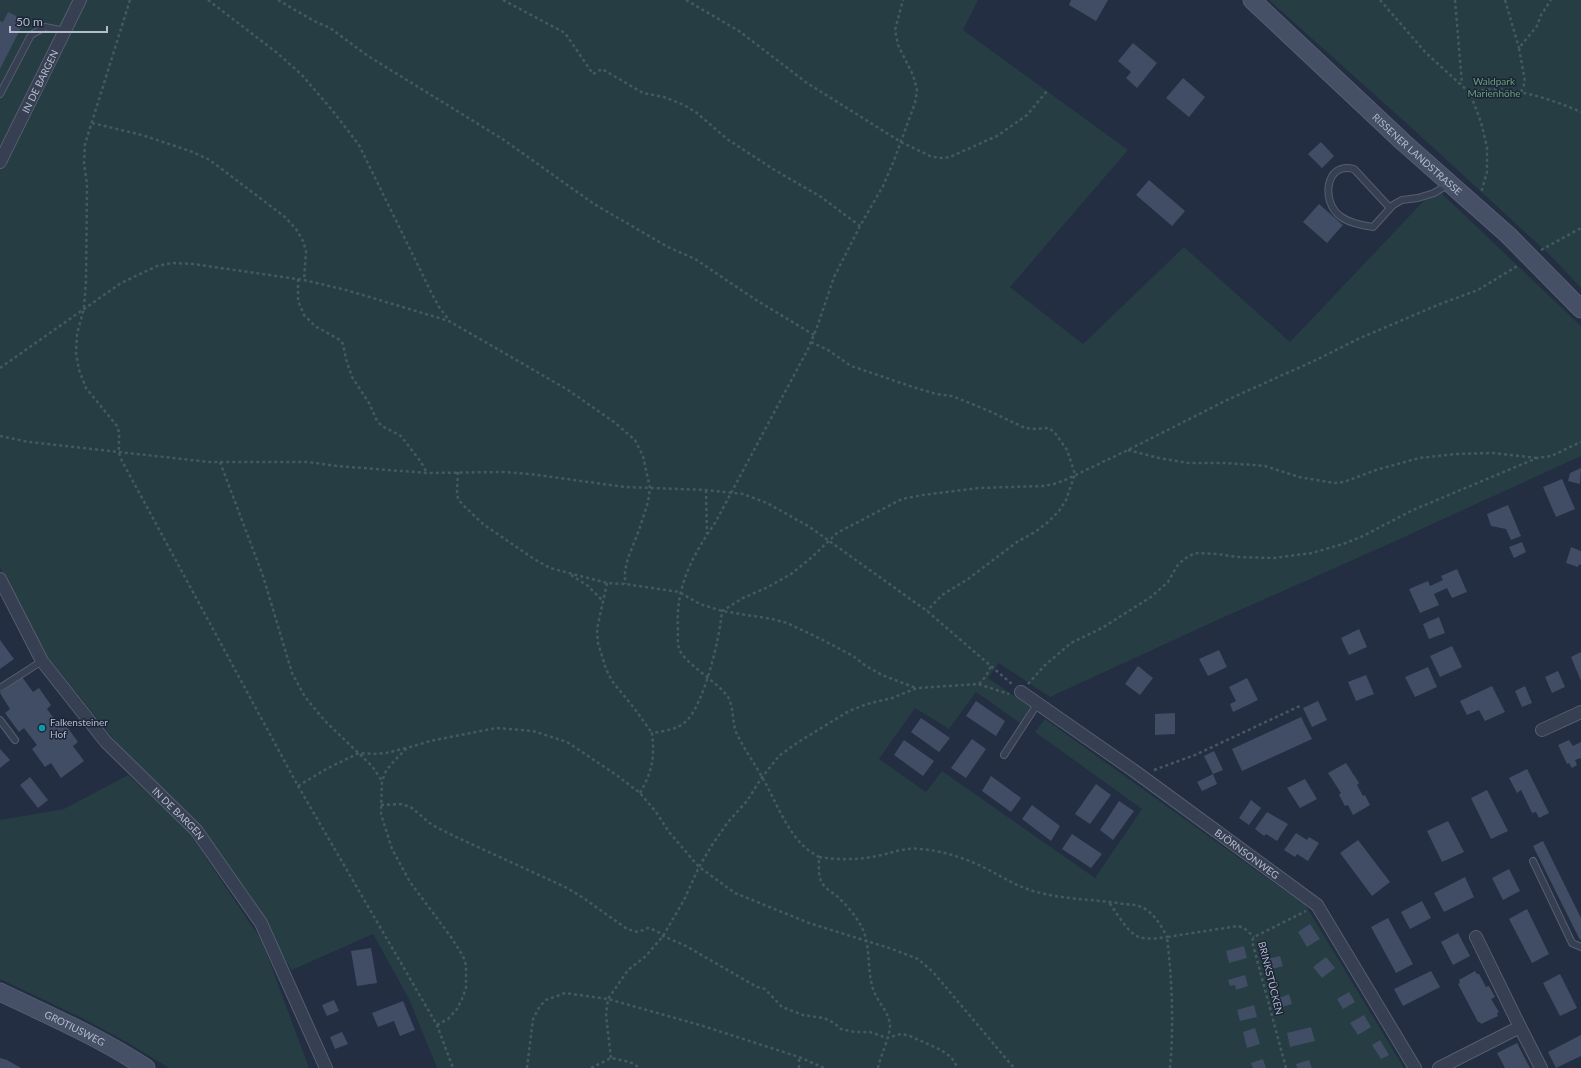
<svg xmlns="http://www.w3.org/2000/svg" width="1581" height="1068" viewBox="0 0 1581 1068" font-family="Lato,sans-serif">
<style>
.green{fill:#253d43}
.building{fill:#414d65}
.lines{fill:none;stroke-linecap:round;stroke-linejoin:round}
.lane-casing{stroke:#555e6f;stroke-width:8}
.street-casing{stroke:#555e6f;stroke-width:14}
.secondary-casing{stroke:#555e6f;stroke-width:19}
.path{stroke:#435a60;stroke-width:2.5;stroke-dasharray:3 3;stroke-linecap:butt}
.lane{stroke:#374052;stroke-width:6}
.street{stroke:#374052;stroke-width:12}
.secondary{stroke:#454f65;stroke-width:17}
.culture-dot{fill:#0f9aa8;stroke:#1c2537;stroke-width:1.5}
.labels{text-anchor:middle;stroke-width:3;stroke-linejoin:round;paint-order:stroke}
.street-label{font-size:10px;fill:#b4bbcc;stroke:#1c2537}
.park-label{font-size:10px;fill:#699f7a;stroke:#1c2537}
.poi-label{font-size:10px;fill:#b4bbcc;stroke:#1c2537;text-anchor:start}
</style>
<rect width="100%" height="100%" fill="#232e42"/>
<path class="green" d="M0,0H978L963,30L1128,150L1010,287L1083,344L1184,247L1290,342L1436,188L1581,326V456L1391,543L1213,622L1050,697L999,663L988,678L1030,707L1020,723L976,692L949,729L915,708L879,759L926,792L942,771L1095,878L1142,809L1035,732L1045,719L1306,906L1404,1068H437L409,999L373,934L292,970L199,827L132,762L48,657L0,568Z
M1269,0H1581V288L1551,256L1414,130Z
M128,775L186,828L262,941L309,1068H169L130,1044L84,1019L0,979V820L64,809Z"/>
<path class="building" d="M1071,0H1108L1096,21L1069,5Z
M8,12L25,20L0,69V21L3,22Z
M1133,43L1157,63L1137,88L1126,78L1131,72L1118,61Z
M1183,78L1205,97L1189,117L1166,98Z
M1321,142L1334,156L1322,168L1308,154Z
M1149,180L1185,211L1172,226L1136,195Z
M1319,204L1343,225L1327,243L1303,222Z
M1581,468L1580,484L1568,481L1570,473Z
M1562,479L1575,509L1556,517L1543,487Z
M1508,505L1521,536L1511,540L1506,529L1491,526L1487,514Z
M1522,542L1526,552L1514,558L1509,547Z
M1571,547L1581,551V565L1579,564L1578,567L1566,563Z
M1457,569L1467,592L1452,598L1447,588L1434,594L1439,605L1420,613L1409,589L1428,581L1430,586L1443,580L1441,576Z
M1439,617L1445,633L1429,639L1423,624Z
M1359,629L1367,647L1349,655L1341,638Z
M0,640L14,659L0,669Z
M1452,646L1462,667L1440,677L1430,656Z
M1219,650L1227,667L1208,676L1199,659Z
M1581,652V681L1571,657Z
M1138,666L1153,678L1140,695L1125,684Z
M1428,667L1437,687L1415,697L1405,677Z
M1558,671L1565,687L1552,693L1545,677Z
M1366,675L1374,694L1356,701L1348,682Z
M22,677L33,692L39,688L51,705L47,709L60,727L65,724L78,742L73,746L84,761L61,778L51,763L45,767L32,749L37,745L24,728L19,732L5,713L10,709L0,693Z
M1247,678L1258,700L1233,712L1230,704L1236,701L1229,687Z
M1492,686L1505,712L1485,721L1479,710L1467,715L1460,701Z
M1525,686L1532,703L1522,707L1515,691Z
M976,701L1005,721L996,736L966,716Z
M1318,701L1327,720L1312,727L1303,708Z
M1175,713V734L1155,735V714Z
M1301,717L1312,739L1242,771L1232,749Z
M921,718L950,738L939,752L911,732Z
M972,739L986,749L966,778L951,768Z
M904,740L934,761L923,776L894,755Z
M1569,740L1573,746L1581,742V758L1575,760L1577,765L1572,768L1569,763L1567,764L1558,745Z
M0,749L10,760L0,768Z
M1214,751L1223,770L1213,774L1204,756Z
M1346,763L1359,783L1357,785L1363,796L1365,795L1370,805L1353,815L1348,805L1345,806L1339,795L1341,793L1328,773Z
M1527,769L1549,813L1539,818L1536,812L1532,813L1521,790L1517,793L1509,778Z
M1213,774L1217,784L1202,791L1197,782Z
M991,776L1021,798L1011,812L982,791Z
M30,777L48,800L38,808L20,785Z
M1305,779L1317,799L1300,808L1287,788Z
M1096,784L1111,795L1090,824L1075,814Z
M1487,790L1508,831L1491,839L1471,798Z
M1251,800L1261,808L1249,825L1239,818Z
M1119,801L1134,811L1113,840L1100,830Z
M1032,805L1060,826L1051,841L1022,819Z
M1267,812L1288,824L1277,841L1266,834L1264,836L1255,829Z
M1448,821L1464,852L1442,862L1427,831Z
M1296,833L1307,840L1309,837L1319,843L1308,861L1297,854L1295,857L1284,850Z
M1072,834L1102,854L1091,868L1062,849Z
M1358,840L1390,882L1372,896L1340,853Z
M1543,841L1581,918V939L1580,940L1533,846Z
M1509,869L1520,891L1503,900L1492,878Z
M1465,877L1474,897L1444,912L1434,893Z
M1422,901L1431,918L1410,929L1401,912Z
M1527,909L1549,954L1532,963L1509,919Z
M1388,918L1413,964L1396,973L1371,927Z
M1310,924L1320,939L1307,947L1298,932Z
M1458,933L1470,956L1453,965L1441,942Z
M1244,946L1247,958L1229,963L1226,951Z
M371,948L377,983L357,986L351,951Z
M1280,956L1283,966L1269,970L1267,959Z
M1326,957L1335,968L1322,978L1313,967Z
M1431,971L1440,987L1403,1006L1394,989Z
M1475,971L1477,974H1479L1486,987L1489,986L1495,997L1491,999L1499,1012L1497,1013L1498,1016L1481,1024L1480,1022H1478L1458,984L1460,983L1459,980Z
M1560,974L1577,1008L1560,1016L1543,983Z
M1245,975L1248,986L1236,990L1235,985L1230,986L1228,980Z
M1349,992L1355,1002L1343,1009L1337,999Z
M1289,994L1292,1004L1282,1007L1279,998Z
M334,1000L339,1011L327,1016L322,1005Z
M403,1001L415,1030L400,1036L394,1021L378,1027L372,1013Z
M1254,1005L1257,1017L1240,1021L1237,1010Z
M1364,1015L1371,1027L1358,1035L1350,1023Z
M1311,1027L1315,1041L1290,1047L1287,1033Z
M1255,1028L1260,1044L1247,1048L1243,1032Z
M342,1032L348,1044L335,1049L330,1037Z
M1581,1035V1056L1556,1068L1548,1052Z
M1380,1040L1389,1055L1381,1059L1372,1045Z
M1517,1043L1530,1068H1505L1497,1053Z
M0,1058L7,1060L21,1068H0Z
M1263,1059L1266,1068H1253L1251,1063Z
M1309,1060L1312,1068H1297L1296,1064Z"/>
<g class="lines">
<g class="lane-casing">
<path id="lane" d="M0,94L31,35L45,27L65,31
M1390,208L1354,169C1325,161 1321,202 1340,216C1349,223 1362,225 1373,227L1393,205L1402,200L1418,198L1434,193L1449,184
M0,688L42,661
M0,720L15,740
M1004,755L1038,703
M1533,861L1572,943L1581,947"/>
</g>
<g class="street-casing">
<g id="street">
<path id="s1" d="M0,162L80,0"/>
<path id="s2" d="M0,579L42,661L106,742L196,830L261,923L326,1068"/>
<path id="s3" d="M1021,692L1133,770L1317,905L1415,1068"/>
<path d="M1542,730L1581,712"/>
<path d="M1476,937L1520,1027"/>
<path d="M1439,1068L1520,1027L1541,1068"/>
</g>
</g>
<g class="secondary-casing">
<g id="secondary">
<path id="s4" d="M1252,0L1403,142L1508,235L1581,309"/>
<path id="s5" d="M0,992C50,1016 101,1038 146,1068"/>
</g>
</g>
<path class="path" d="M130,0L85,144L84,164L87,184L86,281L84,308L77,334L76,353L79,370L86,388L117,426C121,435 118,442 119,452C119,455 121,458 122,461L298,786L437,1025L453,1068
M208,0L276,52L301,74L332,110L359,145L431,292L439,307L449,320
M278,0L314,21L330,28L368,56L504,140L594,204L668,247L695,259L756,300L814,335
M503,0L565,33L593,74L602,69L643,93L664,97L684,105L697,113L727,139L773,169L821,197L860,226
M686,0L739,31L807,83L901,142L930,156L939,158L950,157L997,136L1027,115L1047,91
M1380,0L1426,53L1470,93L1481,122L1487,147V172L1481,193
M1455,0L1462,84
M1505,0L1519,48
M1521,92L1525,82L1519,48L1537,26L1541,15L1551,0
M1470,93C1503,82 1551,99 1581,112
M92,123L142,135L190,151L208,159L223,170L285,217L296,229L303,241L306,251L304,280
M1541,250L1581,228
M298,279V301L304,315L315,326L340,340L343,344L346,359L352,377L369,403L377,421L382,426L401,436L421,462L427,473
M811,342L828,350L851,366L913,387L936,394L952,396L987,410L1025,428L1037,429L1049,428L1055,433L1067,450L1075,474L1066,500L1059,511L1048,522L1035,532L1017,542L968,579L942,595L927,611
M0,368L121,283L157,266L172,263L193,264L304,280L346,290L449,321L568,390L614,422L635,440L643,456L650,488L648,502L639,530L628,558L625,571V584
M0,436L29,442L209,462H308L337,466L427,473L503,472L530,474L625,487L706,490L743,494L767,503L808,526L828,540L927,611L1013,685
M1128,450L1159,458L1188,463H1225L1265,466L1299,477L1334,483L1344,482L1376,470L1419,458L1456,454L1493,453L1537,458
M220,462L263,576L292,673L305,697L325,721L372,766L382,781
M458,472L457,491L458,499L463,505L483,524L534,559L550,568L607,583L625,584L679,592L700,604L722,611L772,619L787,623L821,639L853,656L866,666L882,675L916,688
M706,490L707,534
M571,575L588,586L603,601
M607,583L597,629L598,643L606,669L612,681L634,708L652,733
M979,684L986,676L991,666
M1028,684L1044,666L1071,643L1102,628L1151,597L1168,582L1177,566L1184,559L1195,553L1217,554L1237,557L1274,558L1312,553L1343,544L1361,537L1413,510L1537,458L1551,456L1581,442
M1154,770L1195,755L1302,705
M298,786L328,768L359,753L373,754L386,753L406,748
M640,793C652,772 655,758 652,733C663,731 676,730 684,723C704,708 720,636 722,611L743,598L768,587L791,574L811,558L837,533L902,499L923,495L979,488L1043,486L1054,484L1065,480L1128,450L1227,400L1316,360L1358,339L1440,304L1478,290L1519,265
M381,805L402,804L412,808L432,825L456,837L567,888L582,897L627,929L638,932L648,928L657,931L663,936L686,946L757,987L765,989L782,1007L803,1015L824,1018L834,1023L841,1029L855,1032H870L887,1038L901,1034L910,1036L941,1050L951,1057L958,1068
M819,857C838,860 858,860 877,856C892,853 905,847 921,849C943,851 965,858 985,868C1003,877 1017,887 1037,892C1066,900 1095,899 1124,904C1129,905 1135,904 1139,906C1153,911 1161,925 1167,937C1159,938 1147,940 1139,937C1128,934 1115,910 1108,901
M437,1025L448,1019L457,1009L462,999L466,988V965L463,956L451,937L410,882L392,849L381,814L382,781L386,771L394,761L407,748L430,741L496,728L533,731L567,742L615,774L640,793L656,812L669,832L699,867L735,893L809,923L892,949L918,959L933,972L1014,1068
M611,1058L606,1015L608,999L628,970L646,956L663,936L684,900L699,867L712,845L728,822L747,801L762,777L780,755L800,741L849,711L867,704L892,698L917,688L978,684L1009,694
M527,1068L533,1019L540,1006L546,1000L565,993L608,999L703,1026L799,1057L824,1068
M591,1068L611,1058L630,1062L640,1068
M799,1068V1057
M878,1068C880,1057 891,1034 890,1024C888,1011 877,1001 873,989C866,967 872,944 860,924C855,915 848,907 841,900C835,893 825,890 821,881C818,874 819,865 819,857C789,842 778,804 762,777C754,762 743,748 736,732C732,721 734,708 728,697C717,681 683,663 679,648C677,642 678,635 678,630C675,588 692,556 715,523L808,349L816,330L834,277L860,226L883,186L893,163L915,103L917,90L913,75L898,45L895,30L903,0
M1170,1068C1174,1025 1172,980 1167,937L1238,926L1244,928L1254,937
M1286,1068L1252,941L1254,937L1306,911"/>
<use href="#lane" class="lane"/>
<use href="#street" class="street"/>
<use href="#secondary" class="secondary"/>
</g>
<circle class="culture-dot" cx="42" cy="728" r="4"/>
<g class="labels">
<g class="street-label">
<text dy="4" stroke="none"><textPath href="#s1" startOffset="90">IN DE BARGEN</textPath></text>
<text dy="4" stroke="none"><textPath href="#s4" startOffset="226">RISSENER LANDSTRASSE</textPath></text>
<text dy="4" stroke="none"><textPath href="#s2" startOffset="297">IN DE BARGEN</textPath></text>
<text dy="4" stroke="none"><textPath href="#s3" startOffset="278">BJÖRNSONWEG</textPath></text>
<text transform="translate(1271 978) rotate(76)" y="4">BRINKSTÜCKEN</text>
<text dy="4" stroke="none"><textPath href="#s5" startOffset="83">GROTIUSWEG</textPath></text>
</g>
<g class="park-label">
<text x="1494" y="85">Waldpark<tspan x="1494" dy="12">Marienhöhe</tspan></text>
</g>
<g class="poi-label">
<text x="50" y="726">Falkensteiner<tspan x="50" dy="12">Hof</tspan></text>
</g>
</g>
<path d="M10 26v6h97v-6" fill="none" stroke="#b4bbcc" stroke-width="2"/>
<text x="16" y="26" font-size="12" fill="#b4bbcc" stroke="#1c2537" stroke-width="3" paint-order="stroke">50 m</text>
</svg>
